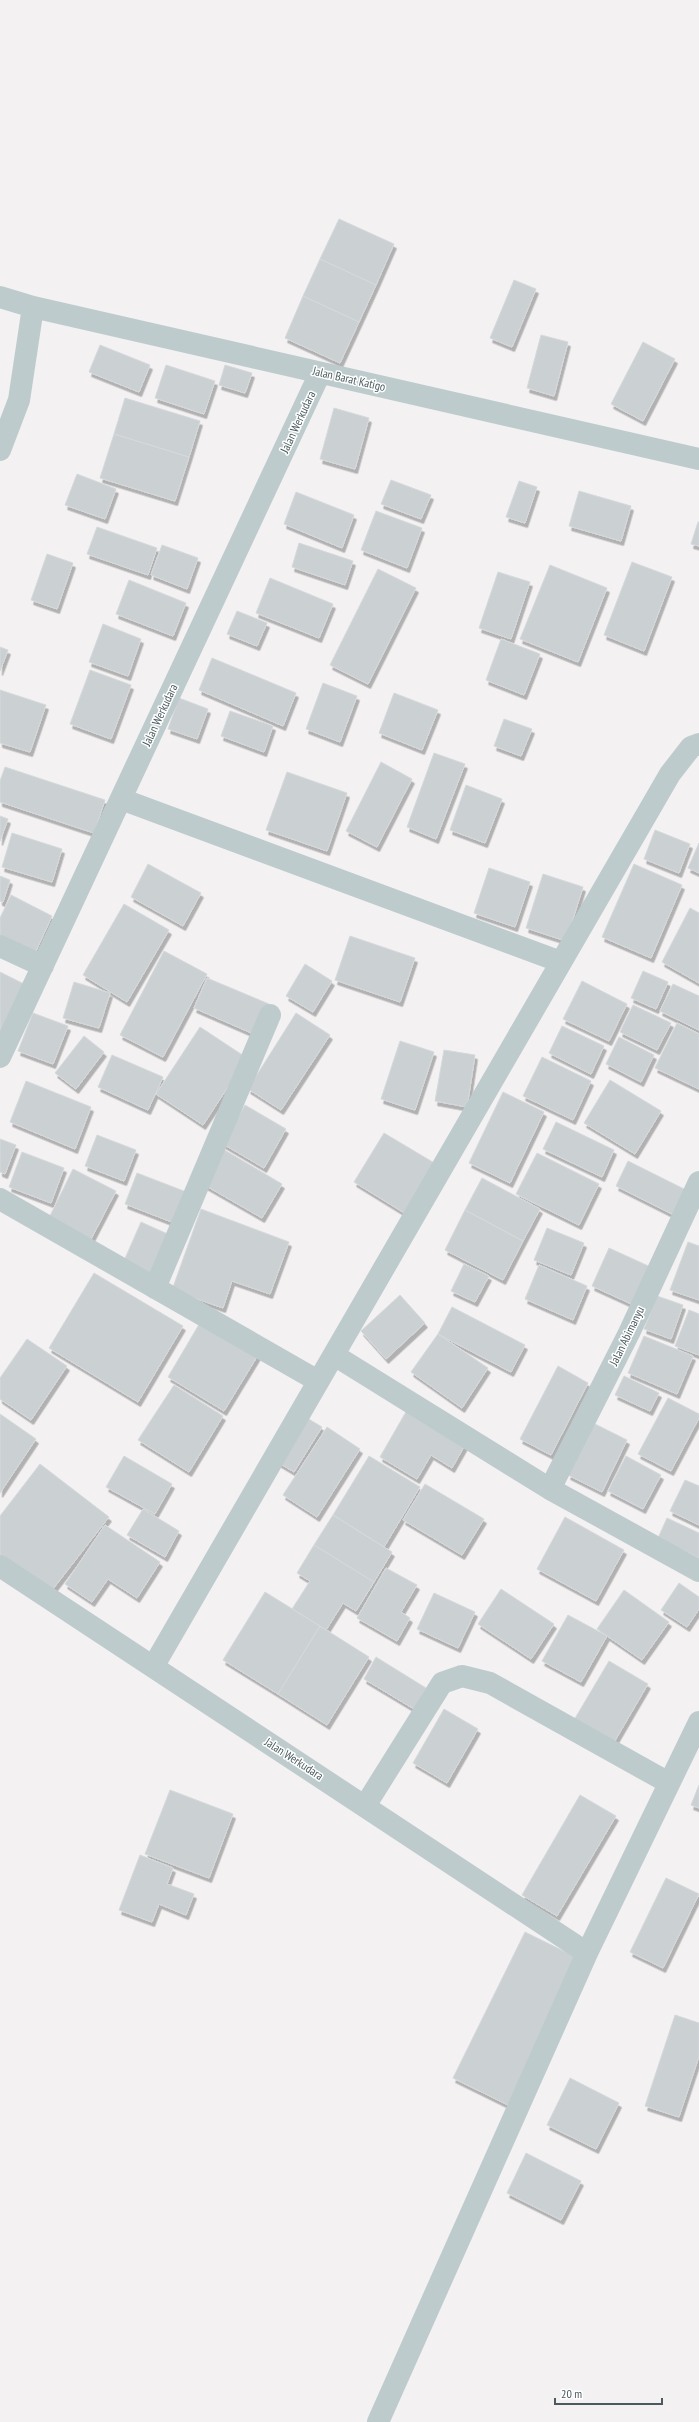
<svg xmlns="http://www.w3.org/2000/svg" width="699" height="2422" viewBox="0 0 699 2422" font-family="'PT Sans Narrow',sans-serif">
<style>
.building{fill:#cbd0d3;stroke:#d5d9dc;filter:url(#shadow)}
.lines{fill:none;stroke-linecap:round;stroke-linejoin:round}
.minor{stroke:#becbcd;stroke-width:22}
.labels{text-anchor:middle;stroke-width:3;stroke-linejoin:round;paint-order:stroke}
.street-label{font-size:12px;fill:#4a5b5e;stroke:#fff}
</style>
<defs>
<filter id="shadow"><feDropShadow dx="2.5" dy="4.5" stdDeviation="0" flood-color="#0004"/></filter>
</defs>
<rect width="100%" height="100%" fill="#f3f1f2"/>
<path class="building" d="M339,219L394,244L376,285L320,259Z
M320,259L376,285L359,322L303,296Z
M514,280L536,289L512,347L490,338Z
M303,296L359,322L340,363L285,338Z
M541,335L568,342L554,396L527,388Z
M643,342L675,359L643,421L611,404Z
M100,345L150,365L139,392L89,372Z
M166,365L215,381L204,414L155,398Z
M225,365L252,373L245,393L219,385Z
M125,398L200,421L189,457L114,434Z
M334,408L369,418L355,469L320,459Z
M114,434L189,457L175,501L100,478Z
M77,474L116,489L105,519L65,505Z
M391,480L431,495L421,519L381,504Z
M519,481L537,487L525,523L506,517Z
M579,491L631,506L621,541L569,526Z
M296,492L354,515L342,548L284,524Z
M376,511L422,528L407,568L361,550Z
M698,522H699V546L691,544Z
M97,527L157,548L148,575L87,554Z
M299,543L353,561L345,585L292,567Z
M162,545L198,558L187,589L151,575Z
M47,554L73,563L57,609L31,600Z
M632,562L672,577L644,651L604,635Z
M550,565L607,588L578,662L520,639Z
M378,569L416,588L368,684L330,665Z
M498,572L530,582L511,639L479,628Z
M270,578L333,604L319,638L256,613Z
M129,580L186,603L173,636L116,614Z
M237,611L267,623L257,646L227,634Z
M103,624L141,639L128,676L89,662Z
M501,639L540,654L524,695L486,680Z
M0,647L8,650L0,671Z
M212,658L296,693L283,726L199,690Z
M90,670L131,685L111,739L70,724Z
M323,683L357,696L340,742L306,729Z
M0,690L46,705L30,752L0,743Z
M394,693L438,710L422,750L379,733Z
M179,698L208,709L197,739L168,729Z
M230,711L273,726L264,752L221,736Z
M504,719L532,729L521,756L494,746Z
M434,753L465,764L436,839L407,827Z
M381,762L412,779L377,847L346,831Z
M5,767L105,800L94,833L0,802V781Z
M287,772L347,793L327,851L266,830Z
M466,785L502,799L485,843L450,830Z
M0,816L8,819L0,841Z
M655,830L690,844L679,873L644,859Z
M12,833L62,849L52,882L2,867Z
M699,843V873L688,868Z
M148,864L201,893L183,926L131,897Z
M634,864L682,885L651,958L602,937Z
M489,868L530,882L515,927L474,913Z
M543,874L583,887L566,941L526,928Z
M0,876L10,880L3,902L0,901Z
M11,895L52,916L35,953L0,936V918Z
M124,904L169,930L127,1002L83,975Z
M690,908L699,913V983L662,962Z
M350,936L415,958L400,1002L335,980Z
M164,951L207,974L163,1057L120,1035Z
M305,964L332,981L313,1012L286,996Z
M643,971L668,982L656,1009L631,998Z
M0,972L28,986L0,1041Z
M207,978L269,1004L256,1035L194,1008Z
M582,981L627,1004L609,1041L563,1019Z
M74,982L110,993L99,1028L63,1018Z
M673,984L699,996V1030L660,1011Z
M633,1005L671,1023L657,1050L620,1032Z
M33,1013L68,1026L53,1064L18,1051Z
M296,1013L330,1035L281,1110L248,1089Z
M677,1023L699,1034V1089L655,1068Z
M562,1026L604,1046L591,1074L549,1053Z
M200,1027L247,1058L203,1125L156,1094Z
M84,1036L104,1052L76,1089L55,1073Z
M619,1037L654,1055L641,1082L606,1064Z
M400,1041L434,1052L415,1110L381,1099Z
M444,1050L475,1055L467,1107L435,1101Z
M112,1055L163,1077L148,1110L98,1087Z
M542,1057L591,1081L573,1120L523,1096Z
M610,1080L661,1111L635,1154L584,1123Z
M26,1081L91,1107L75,1149L10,1122Z
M503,1092L544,1112L510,1183L469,1163Z
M245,1105L286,1129L264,1168L223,1144Z
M556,1122L614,1150L602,1177L543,1149Z
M384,1133L436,1164L406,1214L354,1182Z
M97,1135L136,1150L124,1181L85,1166Z
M0,1139L16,1145L5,1174L0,1172Z
M221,1148L282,1184L262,1218L201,1183Z
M22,1152L64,1168L51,1203L9,1187Z
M537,1153L599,1184L579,1225L516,1194Z
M628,1161L686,1190L674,1215L616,1186Z
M73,1169L116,1191L90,1241L48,1220Z
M137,1173L189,1193L177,1224L125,1204Z
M482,1178L540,1209L523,1241L465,1210Z
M201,1209L289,1242L270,1294L232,1281L223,1308L172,1290Z
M465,1210L523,1241L503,1280L445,1250Z
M141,1222L172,1236L154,1276L123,1263Z
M547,1228L584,1243L571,1275L534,1260Z
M688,1242L699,1246V1300L670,1290Z
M609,1248L655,1269L638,1307L592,1286Z
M464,1264L489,1276L475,1302L451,1291Z
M539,1265L587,1286L573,1320L525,1299Z
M94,1273L183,1326L138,1402L49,1348Z
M400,1295L425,1323L386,1359L361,1331Z
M657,1296L683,1305L671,1339L644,1329Z
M452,1307L525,1345L511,1372L438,1334Z
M689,1310L699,1314V1355L675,1346Z
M201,1321L258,1355L224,1411L168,1377Z
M438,1334L488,1368L462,1408L411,1372Z
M644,1336L693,1356L677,1394L628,1373Z
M27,1339L67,1366L31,1420L0,1399V1378Z
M558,1366L588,1383L551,1455L520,1439Z
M624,1376L659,1393L650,1411L615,1395Z
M174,1385L223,1416L189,1472L138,1440Z
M668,1398L699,1414V1418L671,1471L638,1454Z
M407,1410L465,1445L452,1468L431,1455L417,1479L380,1457Z
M0,1414L36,1439L0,1493Z
M302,1415L322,1427L294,1472L274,1460Z
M593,1423L627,1440L602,1492L568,1475Z
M327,1427L360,1449L317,1517L283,1495Z
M124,1456L172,1484L155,1514L106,1487Z
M369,1456L420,1487L384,1547L333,1515Z
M626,1456L661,1475L643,1509L608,1491Z
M40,1464L109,1517L49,1594L0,1556V1516Z
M685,1480L699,1486V1525L670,1511Z
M425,1484L484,1519L462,1555L403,1520Z
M143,1509L179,1531L165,1557L127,1535Z
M333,1515L392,1552L374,1582L314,1545Z
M565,1517L624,1550L596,1601L537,1569Z
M667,1518L699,1533V1558L658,1538Z
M105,1525L160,1562L137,1598L108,1579L92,1602L65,1584Z
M314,1545L374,1582L356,1611L343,1603L326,1630L292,1609L310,1581L297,1573Z
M386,1568L417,1585L401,1612L410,1618L397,1641L357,1618Z
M679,1583L699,1597V1609L687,1627L661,1610Z
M501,1589L554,1624L531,1659L478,1624Z
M624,1590L669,1622L642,1660L597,1629Z
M265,1592L320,1626L278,1694L223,1660Z
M434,1593L475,1612L458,1648L417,1629Z
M568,1615L607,1636L581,1682L542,1661Z
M320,1626L369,1657L327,1725L278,1694Z
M376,1657L426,1688L414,1709L364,1679Z
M609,1661L648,1684L613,1744L574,1720Z
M444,1709L478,1729L447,1783L413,1763Z
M699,1785V1808L691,1805Z
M170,1790L233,1814L209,1878L145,1854Z
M580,1795L616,1816L557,1916L522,1895Z
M140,1855L173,1868L167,1884L194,1894L186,1915L159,1904L152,1922L119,1910Z
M666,1878L699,1894L663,1968L630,1952Z
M525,1932L580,1959L508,2105L453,2078Z
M675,2015L699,2023V2056L679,2117L645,2106Z
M570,2078L619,2103L596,2149L547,2125Z
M526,2153L581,2181L561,2220L507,2193Z"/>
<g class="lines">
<path class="minor" d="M0,297L33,307L699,459
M0,450L19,400L33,307
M121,799L561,962
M0,946L43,966
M0,1057L320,373
M0,1199L318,1381
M155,1288L270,1015
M334,1355L550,1489L699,1571
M550,1489L629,1333L699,1182
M0,1566L587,1953
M153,1667L670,774L691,747L699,744
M365,1806L442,1683L462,1676L490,1683L669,1783
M378,2422L587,1953L699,1722"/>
</g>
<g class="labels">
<g class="street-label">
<text transform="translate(349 379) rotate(13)" y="4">Jalan Barat Katigo</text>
<text transform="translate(298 422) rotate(-65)" y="4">Jalan Werkudara</text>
<text transform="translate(160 715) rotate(-65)" y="4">Jalan Werkudara</text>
<text transform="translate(627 1336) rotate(-64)" y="4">Jalan Abimanyu</text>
<text transform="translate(294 1759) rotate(33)" y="4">Jalan Werkudara</text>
</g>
</g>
<path d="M555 2398v6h107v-6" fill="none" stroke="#4a5b5e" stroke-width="2"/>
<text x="561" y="2398" font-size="12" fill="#4a5b5e" stroke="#ffffff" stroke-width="3" paint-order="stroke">20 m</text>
</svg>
